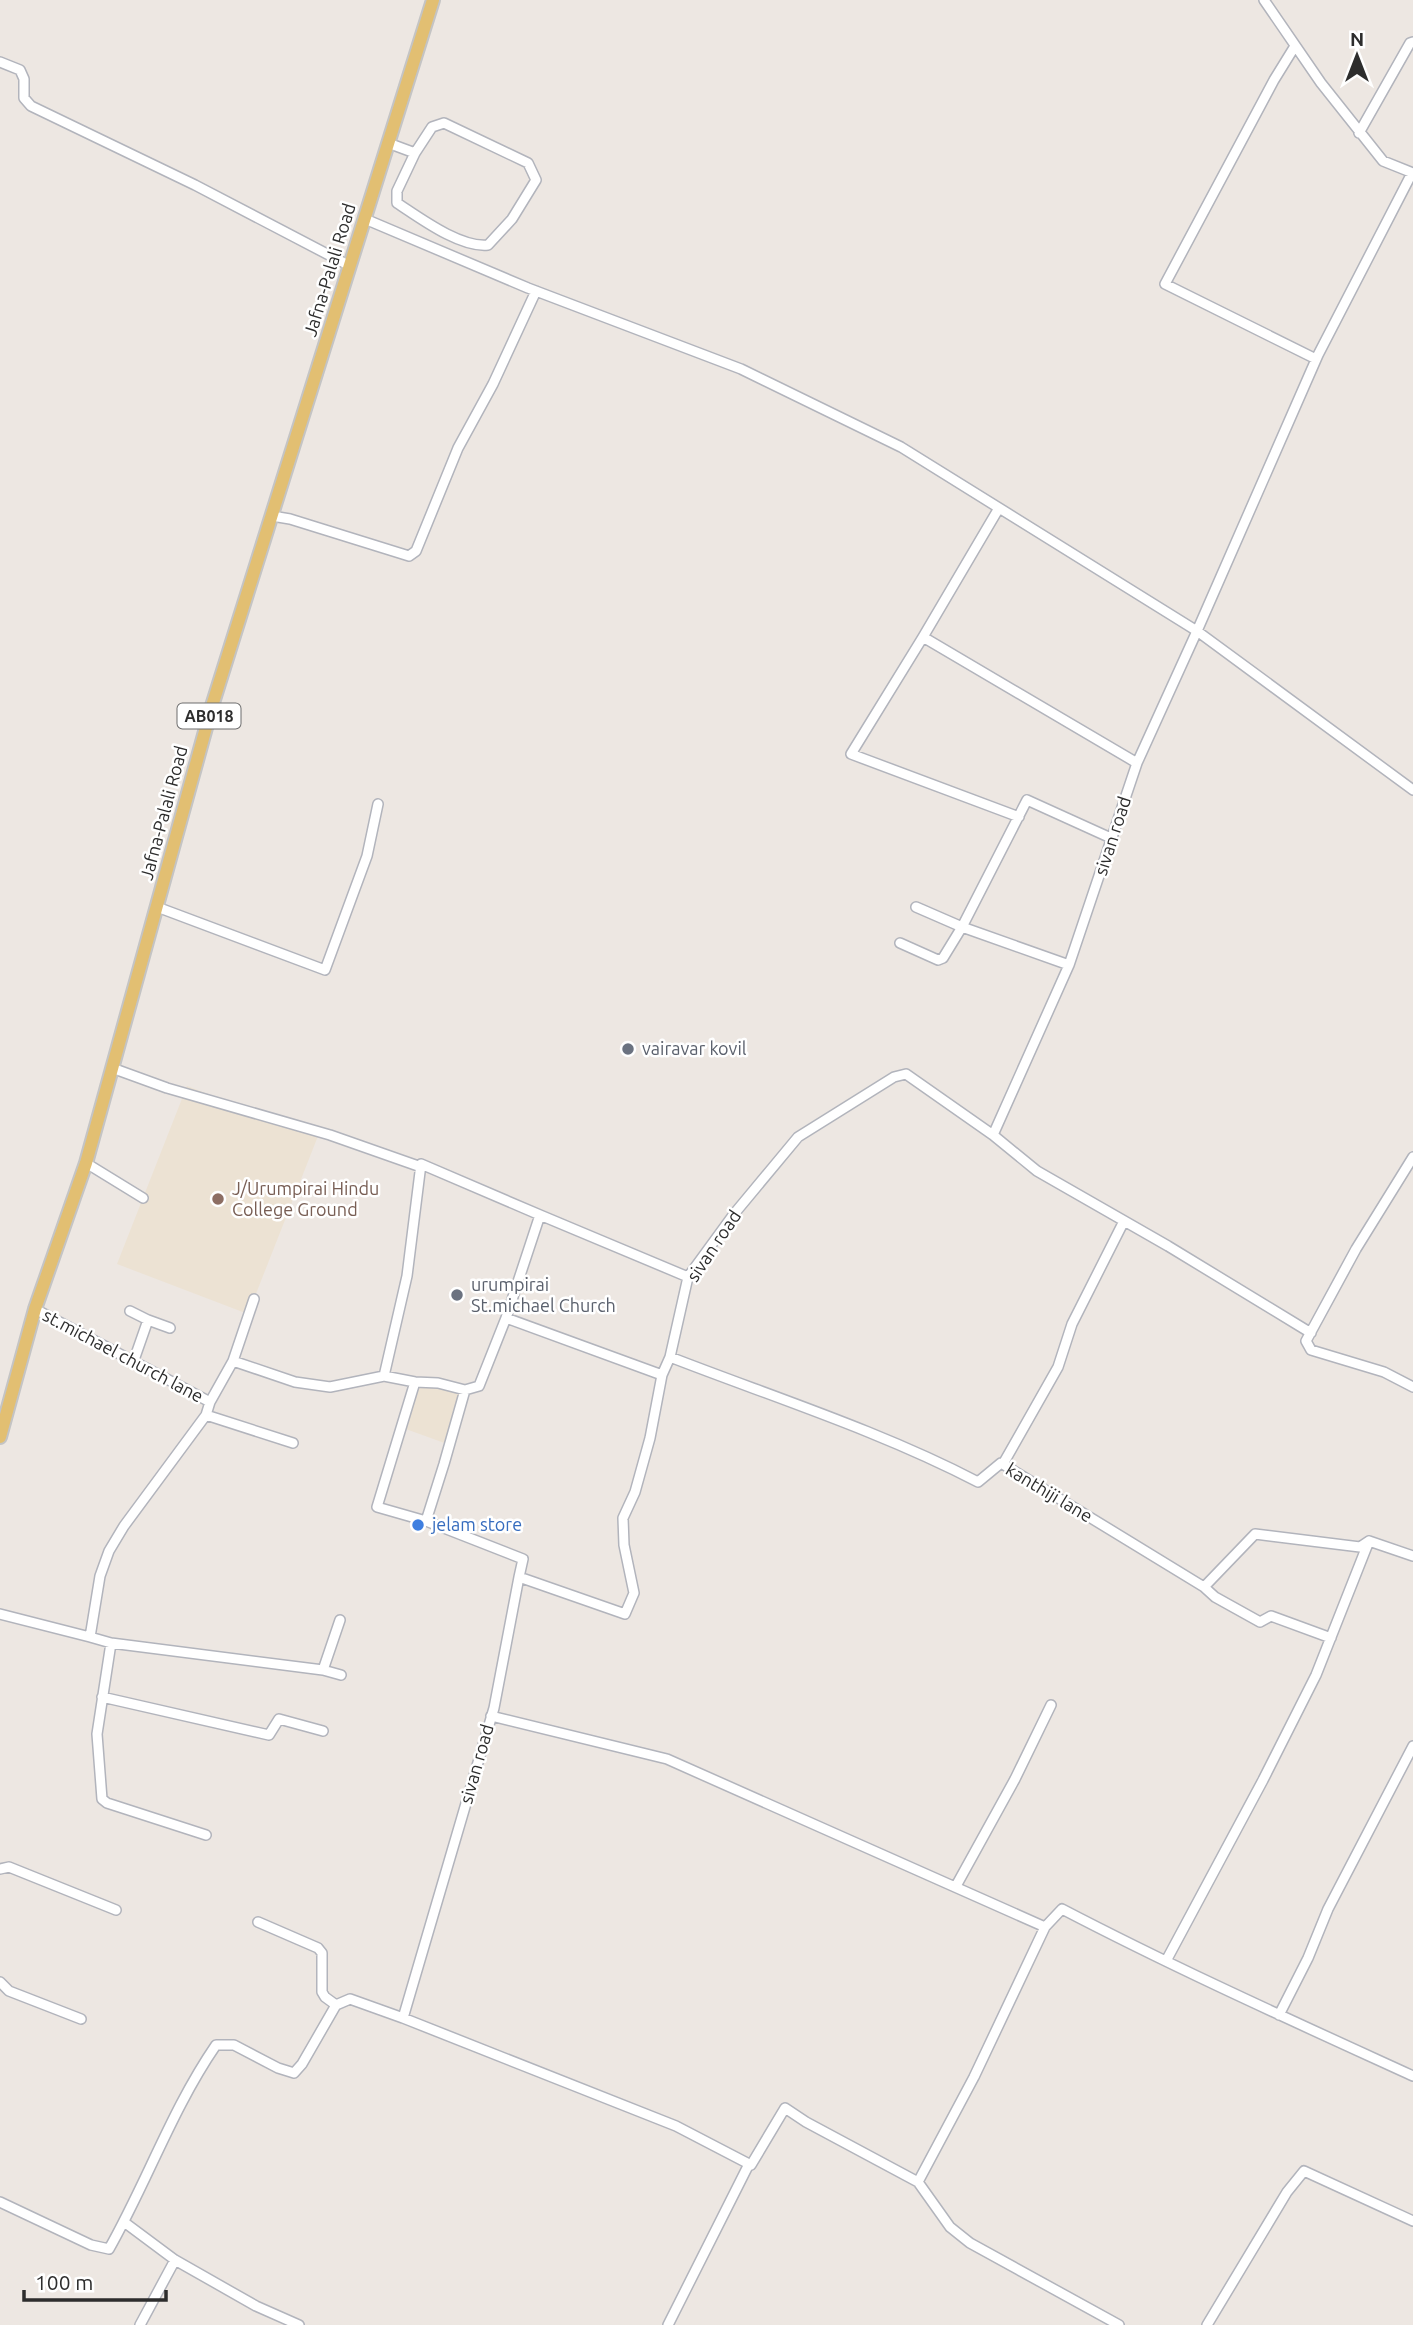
<svg xmlns="http://www.w3.org/2000/svg" width="1413" height="2325" viewBox="0 0 1413 2325" font-family="Ubuntu,sans-serif">
<style>
.education{fill:#ece2d3}
.lines{fill:none;stroke-linecap:round;stroke-linejoin:round}
.minor-casing{stroke:#b2b4bc;stroke-width:12}
.major-casing{stroke:#c4c4c4;stroke-width:16}
.minor{stroke:#fff;stroke-width:9}
.major{stroke:#e2bf72;stroke-width:12}
.worship-dot{fill:#6b7280;stroke:#fff;stroke-width:2.5}
.education-dot{fill:#8d6e63;stroke:#fff;stroke-width:2.5}
.shop-dot{fill:#3f7fe0;stroke:#fff;stroke-width:2.5}
.labels{text-anchor:middle;stroke-width:5;stroke-linejoin:round;paint-order:stroke}
.shield{fill:#fff;stroke:#6c6c6c;stroke-width:2}
.shield-label{font-size:16px;font-weight:bold;fill:#2d2d2d}
.street-label{font-size:18px;fill:#2d2d2d;stroke:#fff}
.worship-label{font-size:18px;fill:#5b616d;stroke:#fff;text-anchor:start}
.education-label{font-size:18px;fill:#785e54;stroke:#fff;text-anchor:start}
.shop-label{font-size:18px;fill:#366cbe;stroke:#fff;text-anchor:start}
</style>
<rect width="100%" height="100%" fill="#ede7e2"/>
<path class="education" d="M187,1086L318,1136L248,1314L117,1264Z
M415,1382L465,1390L450,1445L403,1428Z"/>
<g class="lines">
<g class="minor-casing">
<path id="minor" d="M1264,0L1321,83L1383,161L1413,173
M1295,46L1274,80L1165,284L1316,359
M0,62L20,70L24,79V98L31,106L195,185L350,266
M1359,133L1410,43L1413,42
M388,143L415,153L432,127L444,123L528,163L536,180L512,219L488,245C460,248 420,218 397,203V191L415,153
M365,219L528,288L741,369L901,447L1197,631L1413,790
M999,508L923,637L851,754L1019,817
M272,516L290,519L409,556L416,551L458,448L493,384L536,291
M923,637L1137,763
M157,907L325,970L367,856L378,804
M900,943L938,960L943,958L962,927L916,907
M1069,965L962,927L1027,800L1113,839
M112,1068L167,1088L330,1135L421,1167
M993,1135L1037,1171L1168,1246L1311,1333
M1413,1157L1356,1249L1306,1341L1311,1350L1384,1372L1413,1387
M86,1163L143,1198
M540,1215L688,1277
M130,1311L148,1320
M670,1357C773,1397 880,1431 978,1482L1001,1463L1204,1587L1255,1534L1360,1547L1369,1541L1413,1556
M134,1360L148,1320L170,1328
M233,1361L254,1299
M384,1376L407,1276L421,1164L540,1215L506,1318
M415,1382L377,1507L426,1521
M465,1390L444,1464L426,1521L523,1559L519,1577
M210,1402L233,1361L295,1382L330,1387L384,1376L415,1382L438,1383L465,1390L479,1386L506,1318L662,1375
M206,1415L293,1443
M1003,1464L1058,1367L1072,1324L1124,1221
M1204,1587L1215,1597L1260,1622L1271,1616L1331,1638
M0,1614L90,1637L100,1576L109,1551L124,1526L206,1415L210,1402L35,1309
M90,1637L111,1643L323,1670L340,1620
M111,1643L97,1734L102,1799L107,1803L206,1835
M323,1670L341,1675
M102,1697L269,1735L279,1719L323,1731
M491,1716L667,1759L1045,1927L1062,1909C1177,1969 1295,2022 1413,2076
M0,1869L9,1867L116,1910
M956,1886L1015,1779L1051,1705
M258,1922L318,1948L322,1953V1992L325,1997L336,2005
M1166,1961L1263,1780L1316,1675L1369,1541
M0,1982L9,1991L81,2019
M1279,2015L1308,1958L1328,1909L1413,1746
M403,2018L494,1708L519,1577L625,1614L634,1593L624,1545L623,1518L635,1492L650,1438L662,1375L670,1357L688,1277L734,1214L798,1137L894,1077L906,1074L993,1135L1069,965L1137,763L1197,631L1318,355L1412,173
M918,2182L974,2077L1045,1927
M0,2202L91,2245L109,2249C147,2182 172,2109 216,2045H234L278,2068L294,2073L302,2064L336,2005L350,1999L403,2018L676,2126L751,2165L785,2108L806,2122L918,2182L950,2227L970,2243L1119,2325
M124,2222L175,2260L256,2306L299,2325
M140,2325L175,2260
M668,2325L749,2164
M1207,2325L1287,2192L1304,2171L1413,2221"/>
</g>
<g class="major-casing">
<path id="major" d="M0,1437L35,1309L86,1163L212,706L433,0"/>
</g>
<use href="#minor" class="minor"/>
<use href="#major" class="major"/>
</g>
<g class="worship-dot">
<circle cx="628" cy="1049" r="7"/>
<circle cx="457" cy="1295" r="7"/>
</g>
<circle class="education-dot" cx="218" cy="1199" r="7"/>
<circle class="shop-dot" cx="418" cy="1525" r="7"/>
<g class="labels">
<rect class="shield" x="177.5" y="703.5" width="63" height="25" rx="5"/>
<g class="shield-label">
<text x="209" y="722">AB018</text>
</g>
<g class="street-label">
<text transform="translate(330 270) rotate(-73)" y="6">Jafna-Palali Road</text>
<text transform="translate(164 813) rotate(-75)" y="6">Jafna-Palali Road</text>
<text transform="translate(1113 836) rotate(-72)" y="6">sivan road</text>
<text transform="translate(714 1246) rotate(-56)" y="6">sivan road</text>
<text transform="translate(123 1356) rotate(28)" y="6">st.michael church lane</text>
<text transform="translate(1049 1493) rotate(31)" y="6">kanthiji lane</text>
<text transform="translate(477 1764) rotate(-74)" y="6">sivan road</text>
</g>
<g class="worship-label">
<text x="642" y="1055">vairavar kovil</text>
<text x="471" y="1291">urumpirai<tspan x="471" dy="21">St.michael Church</tspan></text>
</g>
<g class="education-label">
<text x="232" y="1195">J/Urumpirai Hindu<tspan x="232" dy="21">College Ground</tspan></text>
</g>
<g class="shop-label">
<text x="432" y="1531">jelam store</text>
</g>
</g>
<g transform="translate(1357 56)" stroke="#ffffff" stroke-width="5" paint-order="stroke">
<path d="M0-5L12 26L0 18L-12 26Z" fill="#2d2d2d"/>
<text y="-10" font-size="19" font-weight="bold" text-anchor="middle" fill="#2d2d2d">N</text>
</g>
<path d="M24 2290v10h142v-10" fill="none" stroke="#2d2d2d" stroke-width="3.5"/>
<text x="35" y="2290" font-size="21" fill="#2d2d2d" stroke="#ffffff" stroke-width="5" paint-order="stroke">100 m</text>
</svg>
